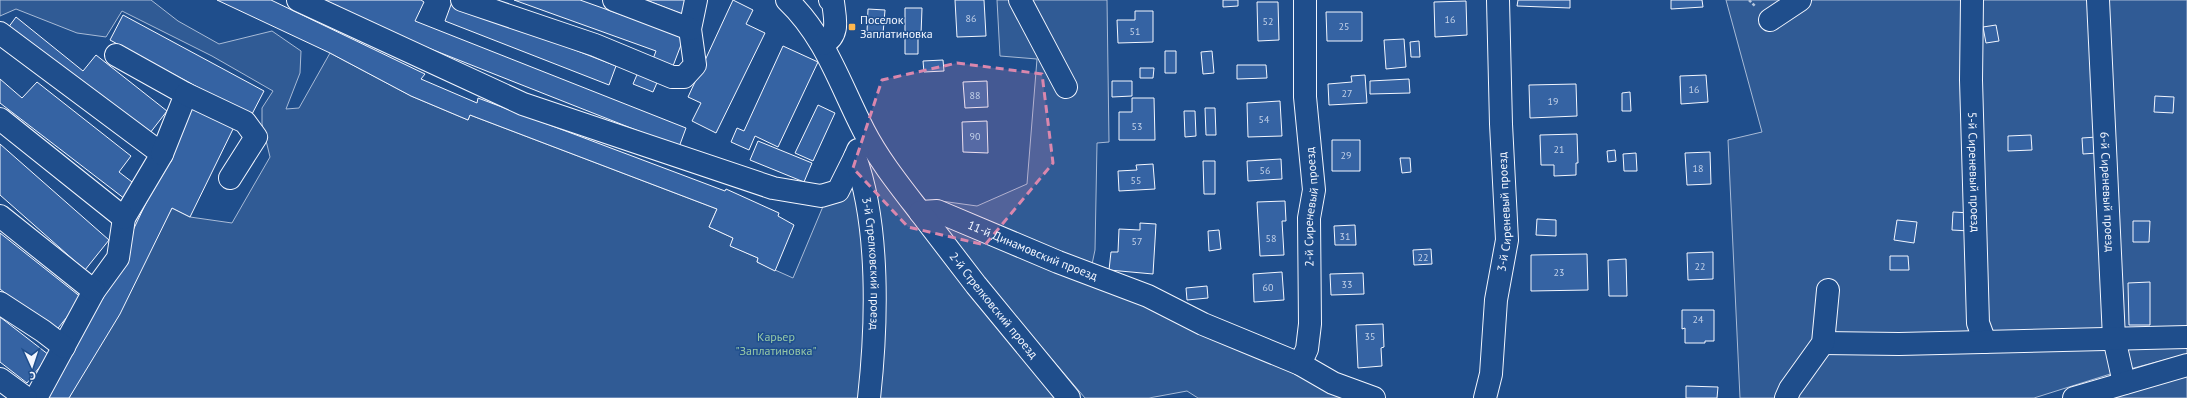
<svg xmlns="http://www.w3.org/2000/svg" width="2187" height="398" viewBox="0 0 2187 398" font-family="'PT Sans',sans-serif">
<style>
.built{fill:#305b95;stroke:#a8bbd7}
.building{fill:#3563a3;stroke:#f2f6ff}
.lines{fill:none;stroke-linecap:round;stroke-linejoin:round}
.minor-casing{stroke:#f2f6ff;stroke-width:24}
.path{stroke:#b3c4dc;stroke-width:2.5;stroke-dasharray:3 2;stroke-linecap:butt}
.minor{stroke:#1f4e8c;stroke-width:22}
.marked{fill:#da87ad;fill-opacity:0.2;stroke:#da87ad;stroke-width:3;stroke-dasharray:8 5;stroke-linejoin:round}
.poi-dot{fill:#ffb74d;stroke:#1f4e8c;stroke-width:1.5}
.labels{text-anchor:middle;stroke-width:3;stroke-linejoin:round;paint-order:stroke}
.number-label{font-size:10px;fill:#c3d1e8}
.poi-label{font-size:12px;fill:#f2f6ff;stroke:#1f4e8c;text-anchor:start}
.street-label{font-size:12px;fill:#f2f6ff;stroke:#1f4e8c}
.park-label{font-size:12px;fill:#97c8a6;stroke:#1f4e8c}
</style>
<rect width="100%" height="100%" fill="#1f4e8c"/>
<path class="built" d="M0,0H151L178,21L219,44L272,31L301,51L300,73L286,109L299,108L330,53L411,96L468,120L470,115L717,209L709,227L733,238L731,246L758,258L757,262L793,278L837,173L867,156L1057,398H69L172,208L190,217L232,223L270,157L262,124V108L273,91L212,56L122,11L106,37L77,33L16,9L0,16Z
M997,0H1107L1109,142L1097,143L1095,250L1091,269L939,206L941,201L977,206L1027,184L1037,59L1000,56Z
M1726,0H2187V354L2107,375L2034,398H1740L1728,140L1762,132Z
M940,222L1144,304L1356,398H1198L1187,391L1149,398H1085L969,262Z
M2187,373V398H2102Z"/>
<path class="building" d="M217,0H271L425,74L421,79L477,103L478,98L725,191L726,189L779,213L778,216L794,225L775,271L757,262L758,258L730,246L733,238L709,227L717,209L470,115L468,120L411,96L330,53Z
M324,0H421L424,2L415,21L686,128L679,147L337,12L340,7Z
M514,0H580L684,37L673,66L653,59L656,51Z
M646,0H693L687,16Z
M733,0L753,10L746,24L765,33L716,133L692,121L701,103L688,97Z
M955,0H984L986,36L957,37Z
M1223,0H1238V6L1223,7Z
M1518,0H1570V8L1517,6Z
M1671,0H1702L1703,7L1671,9Z
M1466,1L1467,35L1435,37L1434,2Z
M452,2L616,66L609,85L445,21Z
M1257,2H1278L1279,40L1258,41Z
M905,8H922L921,35H918V54H905Z
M868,9L885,10L883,34L867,32Z
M1135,11H1153V42L1118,43L1117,20H1135Z
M1326,12H1362V41H1327Z
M123,15L264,91L251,116L110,40Z
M16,17L83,71L96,55L167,111L143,142L5,32Z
M1996,25L1999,41L1986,43L1983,27Z
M1404,39L1406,67L1386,69L1384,40Z
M1419,41L1420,57H1411L1410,42Z
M783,46L818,62L778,147L755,136L749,150L731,142L737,128L744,131Z
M1165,51H1176V73H1165Z
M1212,51L1214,73L1203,74L1201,52Z
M943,60L944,71L924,72L923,61Z
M1237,65H1266L1267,78L1237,79Z
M1140,68H1154L1153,78H1140Z
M639,70L659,78L653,92L633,84Z
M1365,75L1367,103L1329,105L1328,84L1352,82L1351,76Z
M1706,75L1708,102L1681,104L1680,76Z
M0,79L22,98L37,82L131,156L119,172L136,185L125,199L0,103Z
M1409,79L1410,93L1370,94V81Z
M987,81L988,107L965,108L963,82Z
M1112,81H1132V96L1112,97Z
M1576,84L1577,116L1530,118L1529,85Z
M1630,92L1631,111H1622V93Z
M2155,96L2174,97L2173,113L2154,112Z
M1132,98H1154L1155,140H1119V112H1132Z
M1280,101L1282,136L1248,137L1247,103Z
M193,104L235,125L190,217L172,208L120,314L69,398H41L98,304Z
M818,105L835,113L813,161L795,153Z
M1205,108H1215L1216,135H1206Z
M1184,111H1195L1196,136L1185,137Z
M987,121L988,153L963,152L962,122Z
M1577,134L1578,163H1576V175L1554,176V165H1541L1540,135Z
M2031,135L2032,150L2008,151V136Z
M2097,137V153L2083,154L2082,138Z
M1332,140H1360V171H1332Z
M758,141L812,163L804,182L750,160Z
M0,144L109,240L85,270L0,195Z
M1615,150L1616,161L1608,162L1607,151Z
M1710,152L1711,184L1687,185L1685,153Z
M1636,153L1637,171H1624L1623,154Z
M1400,158H1410L1411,172L1402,173Z
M1281,159L1282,179L1248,181L1247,161Z
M1203,161H1215V194H1204Z
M1153,164L1155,189L1119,191L1118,171L1137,170L1136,165Z
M1285,201L1286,221H1282L1284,255L1260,256L1257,202Z
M1953,212L1971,213L1970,231L1952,230Z
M1537,219L1556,220V236L1536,235Z
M1897,220L1917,222L1914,243L1894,240Z
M2133,221H2150L2149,242H2133Z
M1140,223L1156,224L1153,274L1109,270L1111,252H1118L1119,229L1140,230Z
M1355,225L1356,245H1335L1334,226Z
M1219,230L1221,249L1209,251L1208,231Z
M0,233L82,298L55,332L0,289Z
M1431,249L1432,264L1414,265L1413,250Z
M1713,252V279L1688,280L1687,253Z
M1587,254L1588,290L1531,291V255Z
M1890,256H1908L1909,270H1890Z
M1626,259L1627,296H1609L1608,260Z
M1282,272L1284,300L1254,302L1253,274Z
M1363,273L1364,294L1331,295L1330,274Z
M2150,282V325H2129L2128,283Z
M1207,286L1208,298L1187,300L1186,288Z
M1682,310H1714V341H1705V343H1685V328L1682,329Z
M0,317L49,355L27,383L0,362Z
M1383,324L1384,347L1381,348L1382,366L1358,368L1356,325Z
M1686,386L1718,387L1717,398H1686Z"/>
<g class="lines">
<g class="minor-casing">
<g id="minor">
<path d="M298,0L523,104L773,188L821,196L838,191L855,157"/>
<path d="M462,0L595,45L672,77H684L695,65L690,29L696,0"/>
<path d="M614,0L690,29"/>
<path id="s1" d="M787,0C826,37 840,85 864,131C879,160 900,186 920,212L937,211L1058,262L1148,296L1203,324L1300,364L1333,383L1374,398"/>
<path d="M1020,0L1066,87"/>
<path id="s2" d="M1972,0L1971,80L1978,323L1985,342"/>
<path id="s3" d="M2098,0L2114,338L2124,383"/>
<path d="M1770,20L1800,0"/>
<path d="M0,33L162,154L124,218L118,258L94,291L36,398"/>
<path d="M823,44C840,35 835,19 833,2L830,0"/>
<path d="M116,55L186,94L162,154"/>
<path d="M186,94L245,122L256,137L230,178"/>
<path d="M0,119L124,218"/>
<path id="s4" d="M858,150L855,157C880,226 877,325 869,398"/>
<path id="s5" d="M920,212L976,285L1069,398"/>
<path d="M0,216L94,291"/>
<path d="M0,303L43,331L64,347"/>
<path d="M1823,343L1899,344L2187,337"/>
<path id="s6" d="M1300,364L1307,349L1310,324L1309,218L1314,190L1305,97V0"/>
<path d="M0,379L26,398"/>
<path id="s7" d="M1485,398L1491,374L1496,300L1507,240L1501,124L1498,0"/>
<path d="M1786,398L1790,389L1823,343L1828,290"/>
<path d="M2074,398L2187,365"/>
</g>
</g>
<path class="path" d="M1749,0L1755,6"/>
<use href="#minor" class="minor"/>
</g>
<path class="marked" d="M957,63L1042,74L1053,163L985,245L908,227L853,168L882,80Z"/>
<rect class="poi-dot" x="848" y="23" width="8" height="8" rx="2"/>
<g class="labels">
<g class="number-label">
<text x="971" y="22">86</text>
<text x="1450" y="23">16</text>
<text x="1268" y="25">52</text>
<text x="1344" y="30">25</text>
<text x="1135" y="35">51</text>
<text x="1694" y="93">16</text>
<text x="1347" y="97">27</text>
<text x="975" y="99">88</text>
<text x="1553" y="105">19</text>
<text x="1264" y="123">54</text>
<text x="1137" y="130">53</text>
<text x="975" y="140">90</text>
<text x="1559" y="153">21</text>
<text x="1346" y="159">29</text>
<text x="1698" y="172">18</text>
<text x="1265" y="174">56</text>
<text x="1136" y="184">55</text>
<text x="1345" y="240">31</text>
<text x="1271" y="242">58</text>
<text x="1137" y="245">57</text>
<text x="1423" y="261">22</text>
<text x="1700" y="270">22</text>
<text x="1559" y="276">23</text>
<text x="1347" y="288">33</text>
<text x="1268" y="291">60</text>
<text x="1698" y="323">24</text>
<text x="1370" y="340">35</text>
</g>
<g class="poi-label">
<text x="860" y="24">Поселок<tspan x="860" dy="14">Заплатиновка</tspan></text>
</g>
<g class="street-label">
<text dy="4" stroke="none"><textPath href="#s2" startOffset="172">5-й Сиреневый проезд</textPath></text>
<text dy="4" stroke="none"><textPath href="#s3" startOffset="192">6-й Сиреневый проезд</textPath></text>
<text dy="4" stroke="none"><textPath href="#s6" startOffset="159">2-й Сиреневый проезд</textPath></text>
<text dy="4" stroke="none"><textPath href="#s7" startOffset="188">3-й Сиреневый проезд</textPath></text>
<text dy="4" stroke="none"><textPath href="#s1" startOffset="372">11-й Динамовский проезд</textPath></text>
<text dy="4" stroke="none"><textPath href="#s4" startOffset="116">3-й Стрелковский проезд</textPath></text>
<text dy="4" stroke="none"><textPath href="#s5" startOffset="119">2-й Стрелковский проезд</textPath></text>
</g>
<g class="park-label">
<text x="776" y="341">Карьер<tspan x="776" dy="14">"Заплатиновка"</tspan></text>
</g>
</g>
<g transform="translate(32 366) rotate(177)" stroke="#1f4e8c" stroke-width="3" paint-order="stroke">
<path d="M0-3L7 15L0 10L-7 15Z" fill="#f2f6ff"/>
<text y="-6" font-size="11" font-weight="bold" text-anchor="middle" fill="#f2f6ff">С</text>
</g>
</svg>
